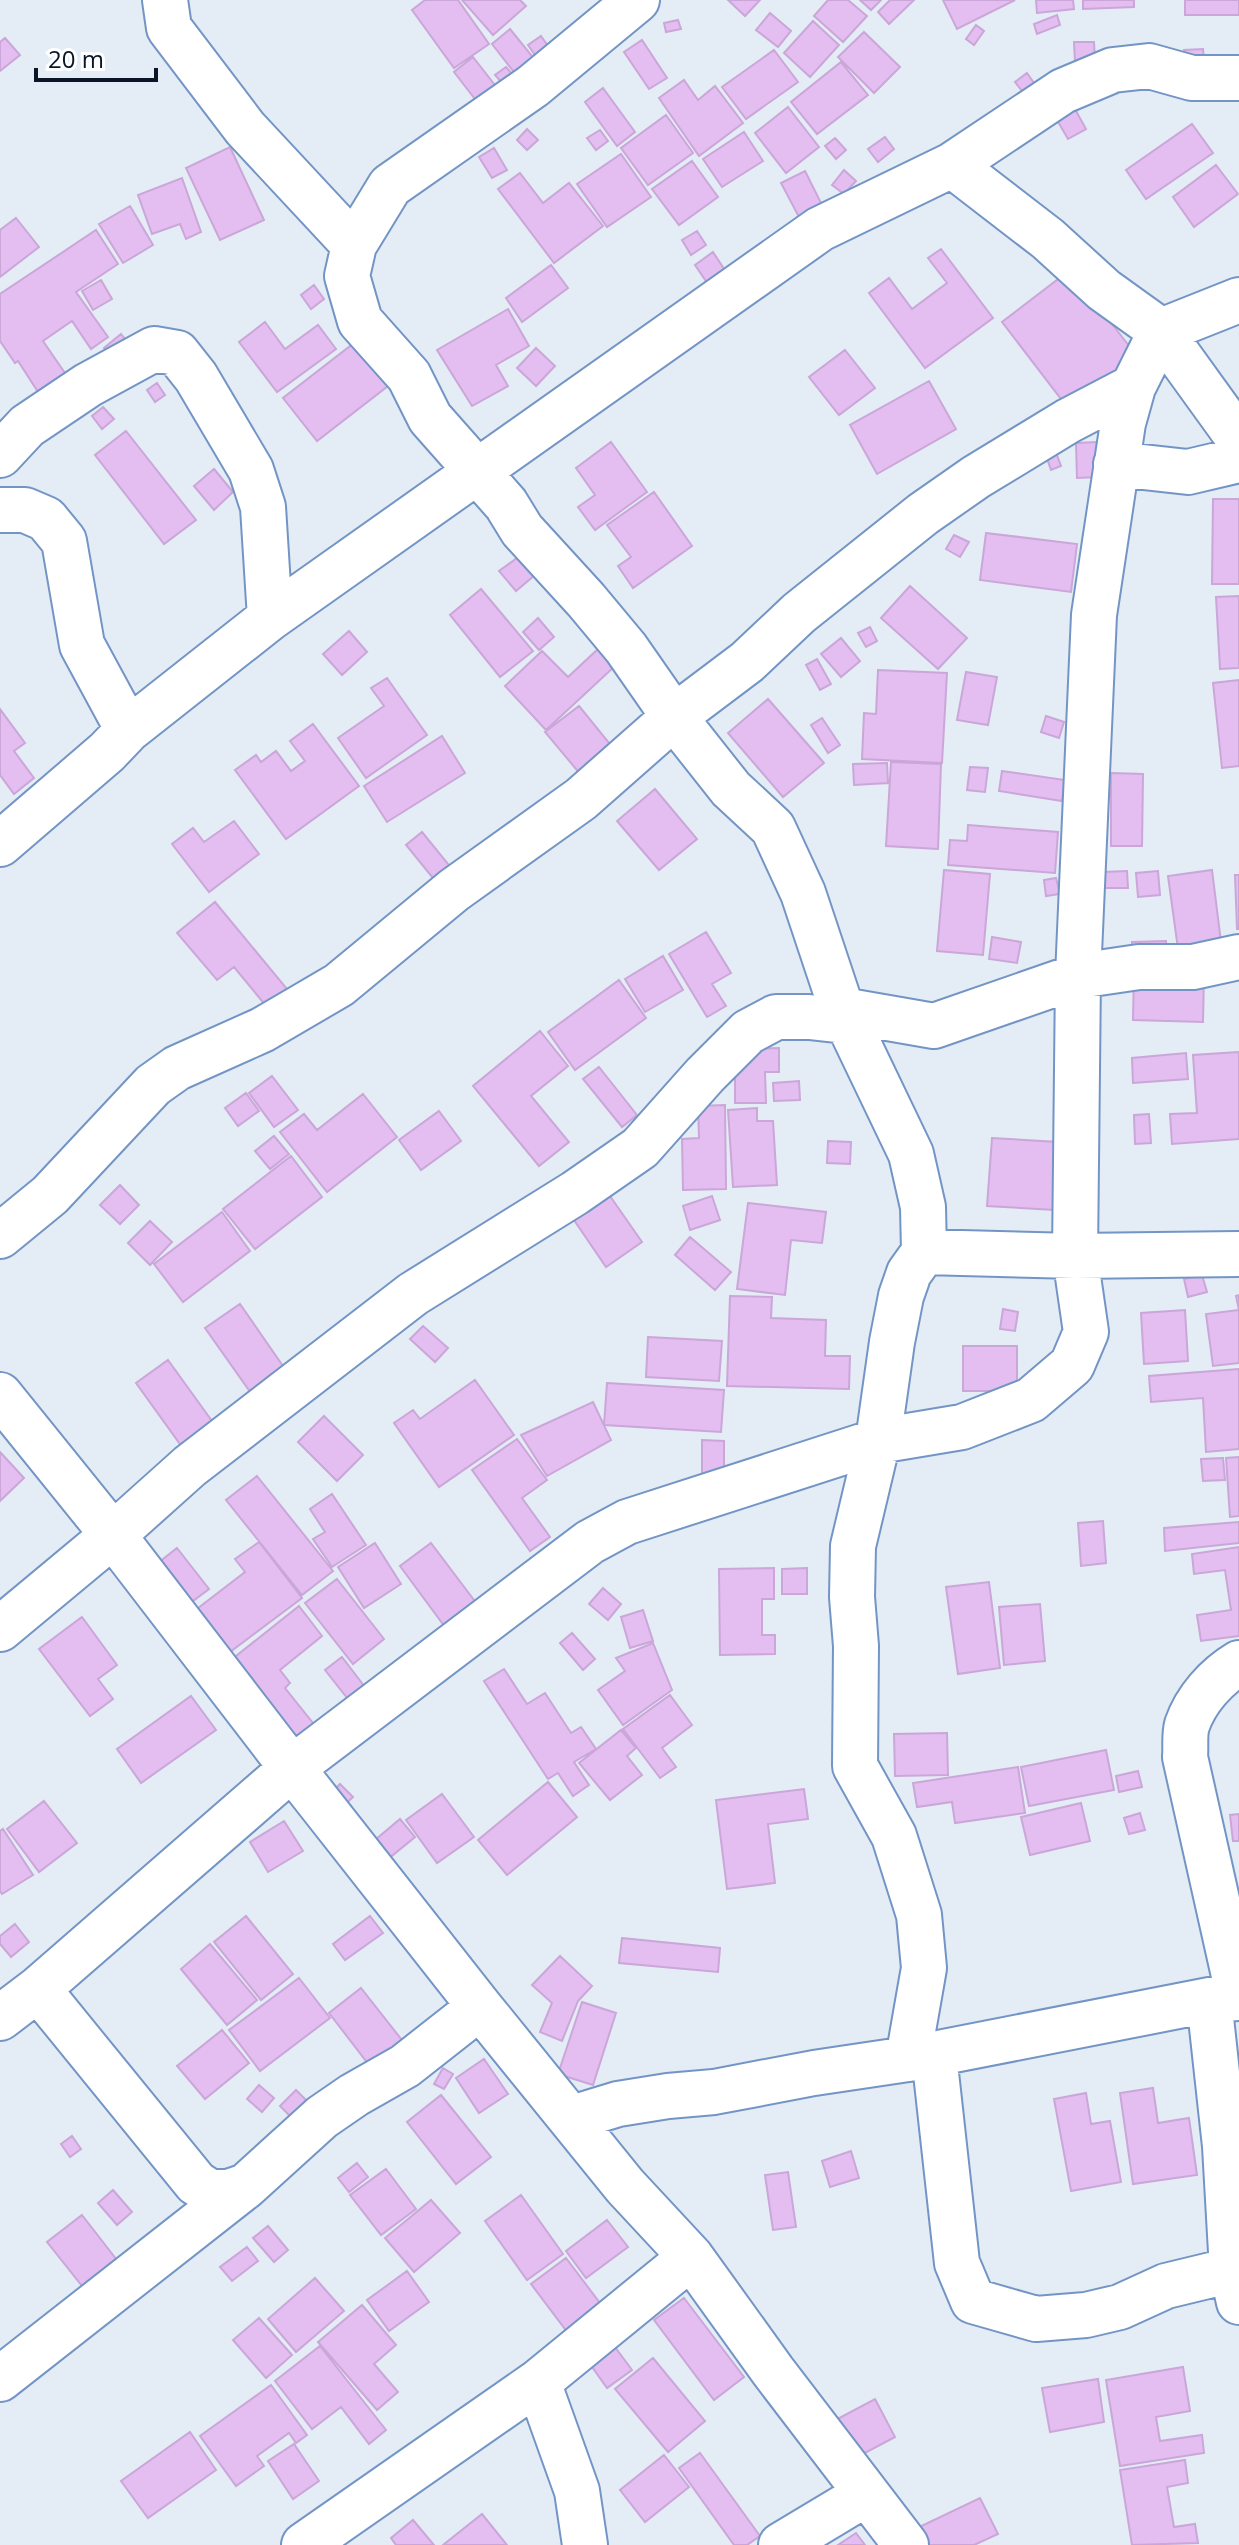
<svg xmlns="http://www.w3.org/2000/svg" width="1239" height="2545" viewBox="0 0 1239 2545" font-family="'Open Sans',sans-serif">
<style>
.building{fill:#e4bef1;stroke:#cba6d8;stroke-width:2}
.lines{fill:none;stroke-linecap:round;stroke-linejoin:round}
.minor-casing{stroke:#7395c5;stroke-width:48}
.minor{stroke:#fff;stroke-width:44}
</style>
<rect width="100%" height="100%" fill="#e4ecf6"/>
<path class="building" d="M425,0H458L489,44L454,68L412,10Z
M462,0H520L526,6L493,35Z
M728,0H760L745,16Z
M828,0H848L867,16L843,42L814,16Z
M860,0H881L871,10Z
M890,0H914L889,24L878,12Z
M943,0H1015L957,29Z
M1036,0H1073L1074,9L1037,13Z
M1083,0H1134V7L1083,9Z
M1185,0H1239V15H1185Z
M770,13L791,31L778,47L756,30Z
M1057,15L1060,25L1037,34L1034,24Z
M678,20L681,29L666,32L664,23Z
M813,21L839,45L810,77L784,53Z
M976,25L984,31L974,45L966,39Z
M510,29L536,61L517,76L492,44Z
M864,32L900,67L874,93L838,57Z
M541,36L548,46L535,55L528,45Z
M5,38L20,55L0,71V42Z
M642,40L667,78L649,89L624,52Z
M1074,42H1094L1095,61L1075,62Z
M1203,49L1204,59L1186,61L1184,50Z
M774,50L798,82L746,119L722,87Z
M473,57L498,89L478,103L454,72Z
M841,62L868,95L817,134L791,102Z
M506,67L513,75L503,84L495,75Z
M1027,73L1034,83L1022,91L1015,82Z
M684,80L698,100L715,86L743,123L699,156L659,98Z
M603,88L635,132L617,146L585,102Z
M788,107L819,147L786,173L755,133Z
M1075,109L1086,129L1068,139L1057,120Z
M666,115L693,153L648,185L621,148Z
M1192,124L1213,153L1146,199L1126,170Z
M527,129L538,140L527,150L517,140Z
M600,130L608,141L596,150L587,138Z
M744,132L763,161L722,187L703,159Z
M885,137L894,149L878,162L868,149Z
M835,138L846,150L836,159L825,146Z
M230,147L264,220L220,240L186,168Z
M494,148L507,170L492,178L479,157Z
M621,154L651,197L607,227L577,184Z
M692,161L718,197L679,225L652,189Z
M1216,165L1238,194L1194,227L1173,197Z
M844,170L856,181L844,194L832,185Z
M805,171L823,207L800,219L781,183Z
M520,173L543,203L569,183L603,226L554,263L498,189Z
M182,178L201,232L186,239L180,224L152,234L138,195Z
M130,206L153,245L123,263L99,224Z
M16,218L39,247L0,277V230Z
M96,230L118,264L76,292L108,337L91,349L72,321L43,341L67,376L40,395L18,361L15,363L0,341V294Z
M697,231L706,245L691,255L682,240Z
M941,249L993,318L925,368L869,293L889,278L912,309L947,283L928,258Z
M713,252L728,275L710,287L695,265Z
M551,265L568,288L522,322L506,298Z
M1070,270L1140,360L1071,412L1002,322Z
M101,280L112,299L93,310L82,291Z
M314,285L324,299L311,309L301,295Z
M508,309L529,346L496,365L508,386L472,406L437,350Z
M265,322L285,349L318,325L336,349L277,392L239,342Z
M121,334L129,344L112,359L104,348Z
M354,343L388,386L317,441L283,398Z
M536,348L555,366L536,386L517,368Z
M845,350L875,388L839,415L809,377Z
M929,381L956,429L877,474L850,425Z
M157,383L165,395L155,402L147,390Z
M103,407L114,419L102,429L92,416Z
M126,431L196,520L164,544L95,455Z
M611,442L647,492L595,530L578,507L595,495L576,468Z
M1097,442L1098,477L1077,478L1076,443Z
M1055,450L1061,466L1051,470L1045,453Z
M214,469L233,492L214,510L194,486Z
M654,492L692,546L633,588L618,566L631,557L607,525Z
M1213,499H1239V584H1212Z
M986,533L1077,544L1071,592L980,580Z
M954,535L969,542L960,557L946,549Z
M521,555L536,574L516,591L499,571Z
M910,586L967,638L938,669L881,618Z
M481,589L533,651L500,677L450,615Z
M1239,596V668L1220,669L1216,597Z
M538,618L554,637L539,650L523,632Z
M870,627L877,641L866,647L858,633Z
M349,631L367,652L342,675L323,654Z
M841,638L860,661L841,677L821,654Z
M599,648L615,666L546,730L505,686L542,651L568,677Z
M817,659L831,684L820,690L806,665Z
M878,670L947,673L942,763L862,759L864,713L876,714Z
M966,672L997,677L988,725L957,720Z
M387,678L427,735L366,778L338,738L384,706L371,688Z
M1239,680V766L1222,768L1213,683Z
M768,699L824,763L783,797L728,733Z
M579,706L614,749L581,775L545,732Z
M0,709L25,743L14,751L34,778L14,794L0,775Z
M1046,716L1064,722L1059,738L1041,732Z
M822,718L840,745L828,753L811,725Z
M313,724L359,786L286,839L235,770L256,755L261,762L276,751L291,771L305,761L290,741Z
M442,736L465,773L387,822L364,786Z
M891,762L941,764L938,849L886,846Z
M887,763L888,783L854,785L853,764Z
M970,767L988,768L985,792L967,790Z
M1002,771L1065,780L1062,801L999,791Z
M1111,773L1143,774L1142,846H1111Z
M655,789L697,839L659,870L617,821Z
M234,821L259,854L209,892L172,844L193,828L204,842Z
M968,825L1058,832L1055,873L948,865L950,840L967,841Z
M422,832L453,870L437,883L406,845Z
M944,870L990,874L983,955L937,951Z
M1212,870L1222,950L1179,956L1168,876Z
M1127,871L1128,888H1104L1103,872Z
M1158,871L1160,895L1138,897L1136,873Z
M1235,875H1239V929H1237Z
M1056,878L1060,894L1046,896L1044,880Z
M215,902L292,995L271,1012L234,967L217,980L177,933Z
M706,932L731,973L712,984L726,1006L707,1017L669,954Z
M992,937L1021,942L1017,963L989,959Z
M1166,941L1167,960H1131L1132,942Z
M663,956L683,990L645,1012L625,979Z
M1134,971L1204,974L1203,1022L1133,1020Z
M619,980L646,1018L575,1070L548,1032Z
M540,1031L568,1066L531,1096L569,1142L539,1166L473,1086Z
M779,1048V1072H765L766,1103H735V1049Z
M1239,1052V1139L1172,1144L1170,1114L1197,1113L1193,1055Z
M1186,1053L1188,1079L1133,1083L1132,1058Z
M599,1067L637,1115L622,1127L583,1079Z
M272,1076L298,1110L274,1127L249,1093Z
M799,1081L800,1100L774,1101L773,1083Z
M246,1093L259,1111L238,1126L225,1108Z
M363,1094L397,1137L327,1192L280,1132L304,1114L317,1130Z
M725,1105L726,1189L683,1190L682,1139L699,1138L698,1106Z
M757,1108V1121H773L777,1185L733,1187L728,1110Z
M439,1111L461,1141L421,1170L399,1140Z
M1149,1114L1151,1143L1135,1144L1134,1115Z
M274,1136L289,1154L270,1169L255,1151Z
M992,1138L1058,1142L1054,1210L987,1206Z
M828,1141L851,1142L850,1164L827,1163Z
M291,1156L322,1197L255,1249L223,1209Z
M120,1185L139,1205L120,1224L100,1205Z
M610,1196L642,1242L606,1267L574,1220Z
M712,1196L720,1220L690,1230L683,1206Z
M748,1203L826,1212L822,1243L791,1240L785,1295L737,1289Z
M222,1212L250,1251L183,1302L154,1264Z
M150,1221L172,1242L150,1265L128,1243Z
M690,1237L731,1272L715,1290L675,1255Z
M1202,1275L1207,1292L1188,1297L1184,1279Z
M1239,1295V1363L1213,1366L1206,1314L1239,1310L1236,1296Z
M730,1296L772,1297L771,1318L826,1320L825,1356H850L849,1389L727,1386Z
M240,1304L292,1379L258,1403L205,1328Z
M1003,1309L1018,1312L1015,1331L1000,1329Z
M1185,1310L1188,1361L1144,1364L1141,1313Z
M423,1326L448,1348L435,1362L410,1339Z
M648,1337L722,1341L719,1381L646,1377Z
M963,1346H1017V1391H963Z
M168,1360L217,1428L185,1451L136,1383Z
M1239,1369V1449L1206,1452L1203,1398L1151,1402L1149,1376Z
M475,1380L514,1435L439,1487L394,1423L413,1410L420,1419Z
M607,1383L724,1390L721,1432L604,1425Z
M593,1402L611,1440L547,1476L521,1435Z
M324,1416L363,1455L337,1481L298,1442Z
M517,1439L547,1480L522,1498L550,1537L530,1551L472,1470Z
M702,1440L724,1441V1475L702,1474Z
M0,1452L24,1478L0,1501Z
M1239,1457V1516L1230,1517L1226,1458Z
M1223,1458L1225,1480L1203,1481L1201,1459Z
M257,1476L333,1571L302,1595L226,1500Z
M332,1494L366,1545L332,1567L313,1539L325,1532L310,1509Z
M1103,1521L1106,1563L1081,1566L1078,1523Z
M1239,1522V1543L1165,1551L1164,1528Z
M259,1542L302,1598L226,1655L193,1612L245,1572L235,1559Z
M375,1543L401,1584L364,1608L338,1567Z
M431,1543L480,1608L448,1631L400,1566Z
M1239,1547V1636L1201,1641L1197,1615L1231,1610L1225,1570L1194,1574L1192,1554Z
M177,1548L209,1589L185,1607L153,1567Z
M774,1568V1599H762V1635H775V1654L720,1655L719,1569Z
M807,1568V1594H782V1569Z
M337,1579L384,1639L353,1664L305,1603Z
M989,1582L1000,1668L958,1674L946,1587Z
M603,1588L621,1604L608,1620L589,1604Z
M1040,1604L1045,1661L1004,1665L999,1607Z
M299,1606L322,1636L280,1670L290,1683L285,1688L325,1738L296,1762L231,1660Z
M643,1610L653,1641L630,1648L621,1617Z
M82,1617L117,1665L98,1679L113,1699L90,1716L39,1649Z
M572,1633L595,1659L583,1670L560,1643Z
M653,1643L672,1690L623,1725L598,1690L625,1671L616,1658Z
M342,1657L368,1691L351,1703L325,1670Z
M504,1669L527,1704L545,1693L571,1733L581,1727L596,1749L574,1762L589,1785L573,1796L558,1773L548,1779L484,1681Z
M670,1695L692,1725L662,1748L676,1767L660,1778L623,1729Z
M191,1696L216,1730L141,1783L117,1749Z
M621,1730L636,1748L627,1756L642,1775L610,1800L579,1763Z
M947,1733L948,1775L895,1776L894,1734Z
M1106,1750L1114,1790L1029,1806L1021,1767Z
M1018,1767L1025,1813L955,1823L952,1802L917,1807L913,1783Z
M1138,1771L1142,1787L1119,1792L1116,1776Z
M548,1782L577,1817L507,1875L478,1840Z
M340,1784L353,1797L341,1808L329,1795Z
M804,1789L808,1819L768,1824L775,1883L727,1889L716,1800Z
M442,1794L474,1837L437,1863L406,1820Z
M44,1801L77,1843L39,1872L7,1829Z
M1081,1803L1090,1841L1030,1855L1021,1817Z
M1140,1813L1145,1830L1129,1834L1124,1818Z
M1239,1814V1841H1233L1230,1815Z
M400,1819L415,1837L382,1864L368,1846Z
M284,1821L303,1851L268,1872L250,1842Z
M3,1829L33,1875L2,1894L0,1891V1831Z
M246,1916L293,1974L261,2000L214,1942Z
M370,1916L383,1933L345,1960L333,1944Z
M15,1924L29,1942L11,1957L0,1944V1936Z
M622,1938L720,1948L718,1972L619,1963Z
M210,1944L257,2000L227,2025L181,1969Z
M560,1956L592,1986L578,2001L562,2041L540,2032L552,2003L532,1985Z
M299,1978L330,2018L260,2071L229,2030Z
M361,1988L409,2049L376,2074L329,2013Z
M582,2002L616,2013L593,2085L558,2074Z
M222,2030L249,2063L205,2099L177,2066Z
M484,2059L508,2094L479,2113L456,2078Z
M443,2068L453,2074L444,2089L434,2084Z
M259,2085L274,2098L262,2112L247,2099Z
M1153,2088L1158,2123L1189,2118L1197,2175L1133,2184L1120,2093Z
M296,2090L318,2112L302,2128L280,2106Z
M1086,2093L1091,2124L1110,2121L1121,2182L1071,2191L1054,2099Z
M441,2095L491,2157L456,2184L407,2122Z
M72,2136L81,2149L70,2157L61,2144Z
M851,2151L859,2178L830,2187L822,2161Z
M357,2163L368,2177L349,2192L338,2178Z
M386,2169L416,2209L381,2235L350,2195Z
M788,2172L796,2227L773,2230L765,2175Z
M113,2190L132,2212L117,2225L98,2203Z
M521,2195L563,2254L527,2280L485,2221Z
M431,2200L460,2233L414,2272L385,2238Z
M82,2215L120,2264L86,2291L47,2242Z
M607,2220L628,2247L586,2278L566,2251Z
M268,2226L288,2250L274,2262L253,2238Z
M247,2247L258,2261L232,2281L220,2267Z
M566,2258L603,2307L568,2333L531,2284Z
M407,2271L429,2302L389,2331L367,2300Z
M315,2278L344,2311L296,2352L268,2319Z
M684,2298L744,2377L714,2400L654,2320Z
M362,2305L396,2345L374,2364L398,2392L377,2410L318,2342Z
M259,2318L292,2355L266,2378L233,2340Z
M609,2339L632,2370L607,2388L585,2357Z
M320,2346L386,2430L369,2444L341,2407L312,2429L275,2381Z
M653,2358L705,2421L668,2452L615,2389Z
M1183,2367L1190,2411L1156,2417L1160,2441L1202,2435L1204,2453L1120,2466L1106,2380Z
M1098,2379L1104,2422L1050,2432L1042,2388Z
M271,2385L307,2435L296,2443L289,2433L257,2456L264,2466L236,2486L200,2436Z
M875,2399L895,2437L848,2462L828,2424Z
M190,2432L216,2470L148,2518L121,2481Z
M294,2444L319,2481L293,2499L268,2461Z
M700,2453L760,2536L747,2545H734L679,2468Z
M664,2455L689,2487L645,2522L620,2490Z
M1185,2460L1188,2483L1167,2487L1174,2527L1195,2524L1198,2543L1132,2545L1120,2470Z
M980,2498L998,2534L974,2545H920L913,2530Z
M482,2514L507,2545H443Z
M413,2520L434,2545H396L391,2538Z
M856,2533L865,2545H838Z"/>
<g class="lines">
<g class="minor-casing">
<path id="minor" d="M165,0L169,28L245,128L354,245
M637,0L533,86L390,186L354,245L347,276L360,321L409,376L430,418L506,504L522,530L586,600L626,648L674,717L731,789L773,828L803,893L842,1010L911,1154L923,1207L924,1252L909,1273L901,1296L892,1342L878,1441L853,1546L852,1597L856,1646L855,1766L894,1836L919,1915L924,1968L908,2059
M952,165L1048,239L1104,290L1161,331L1239,439
M0,455L27,426L88,385L154,349L177,353L196,377L251,470L263,507L270,618
M1116,464L1188,472L1239,460
M0,510H25L46,519L64,541L82,645L128,730
M0,844L107,752L128,730L270,618L820,229L952,165L1063,91L1113,70L1149,66L1192,78H1239
M0,1236L50,1195L153,1085L177,1068L262,1030L339,985L454,890L581,799L674,717L747,662L799,613L923,514L976,477L1068,421L1133,387L1161,331L1239,300
M924,1252L1075,1256L1239,1254
M0,1395L113,1535L292,1768L480,2007L625,2186L691,2257L773,2371L906,2545
M0,1629L113,1535L190,1466L413,1294L575,1193L640,1148L705,1075L748,1032L776,1017H809L845,1021L842,1010L934,1026L1078,976L1139,967H1193L1239,957
M38,1989L196,2183L210,2192H228L246,2186L322,2117L354,2095L405,2066L480,2007
M1209,2000L1225,2146L1232,2270L1239,2302
M0,2018L38,1989L292,1768L590,1542L627,1522L878,1441L962,1427L1031,1400L1072,1365L1086,1332L1075,1256L1078,976L1094,615L1123,423L1133,387
M934,2055L957,2263L973,2301L1036,2319L1086,2315L1120,2307L1166,2286L1232,2270
M572,2118L618,2104L668,2096L714,2092L814,2073L908,2059L1209,2000L1239,1998L1185,1757C1186,1747 1184,1735 1187,1725C1196,1699 1216,1677 1239,1663
M0,2379L246,2186
M304,2545L538,2382
M585,2545L577,2491L538,2382L691,2257
M781,2545L866,2494"/>
</g>
<use href="#minor" class="minor"/>
</g>
<path d="M36 68v12h120v-12" fill="none" stroke="#0a1628" stroke-width="4"/>
<text x="48" y="68" font-size="24" fill="#0a1628" stroke="#ffffff" stroke-width="6" paint-order="stroke">20 m</text>
</svg>
